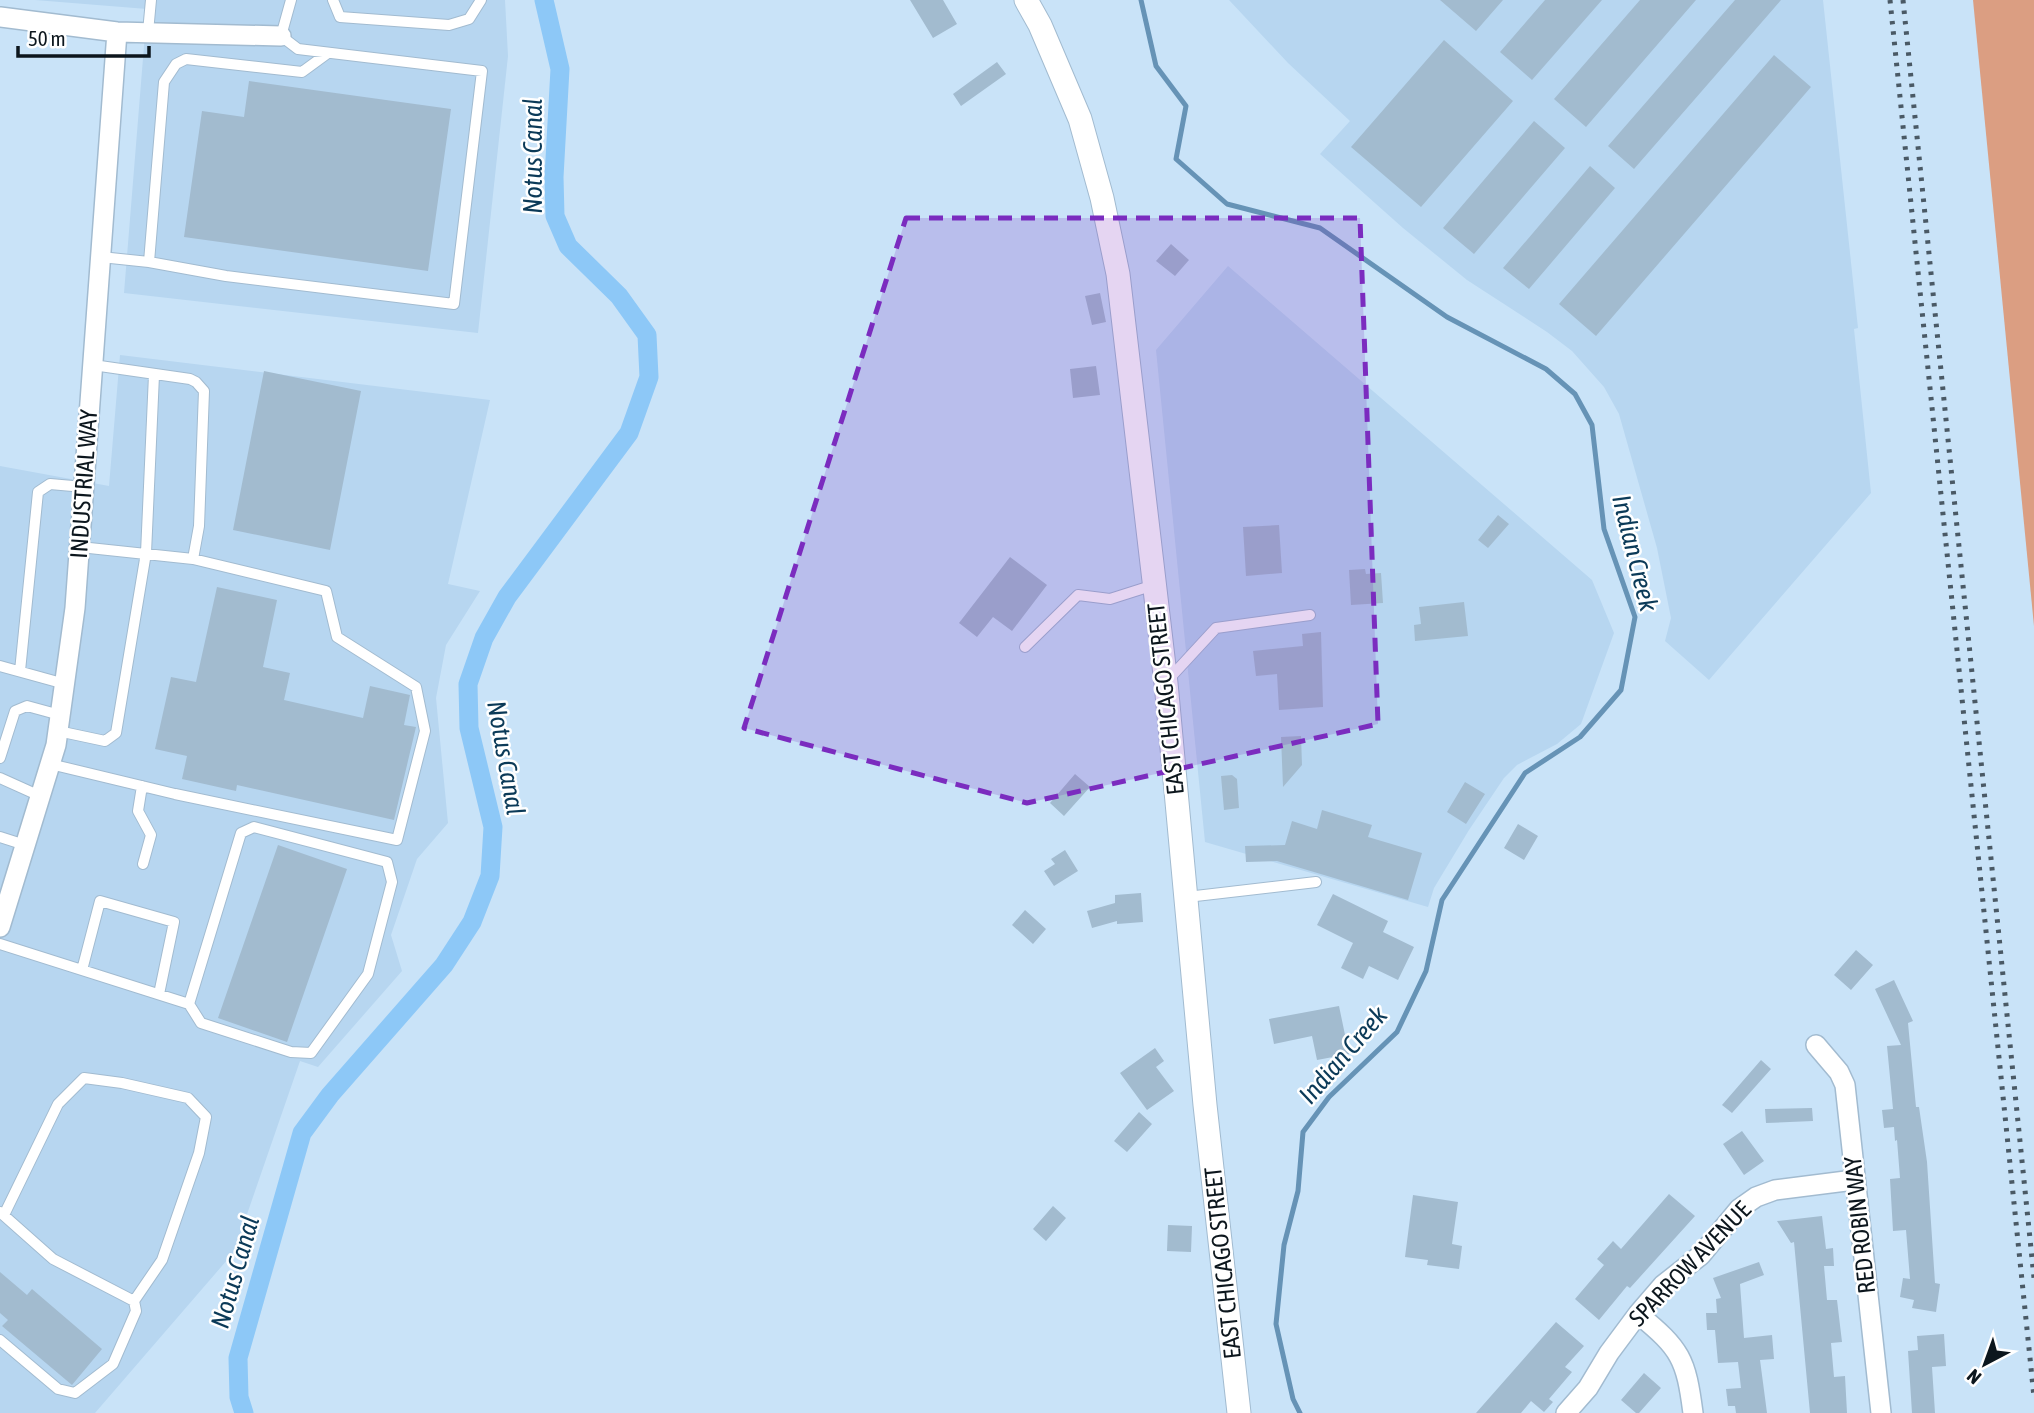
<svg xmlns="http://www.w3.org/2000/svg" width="2034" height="1413" viewBox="0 0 2034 1413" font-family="'Asap Condensed',sans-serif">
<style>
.built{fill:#b7d6f0}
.green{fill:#db9e82}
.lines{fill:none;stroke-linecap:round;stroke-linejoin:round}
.stream{stroke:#6693b6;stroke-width:5}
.canal{stroke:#8dc8f7;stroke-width:19}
.building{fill:#a2bbcf}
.service-casing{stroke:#a2bbd0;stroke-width:12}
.minor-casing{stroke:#a2bbd0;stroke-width:22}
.tertiary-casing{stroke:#a2bbd0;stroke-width:25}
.service{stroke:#fff;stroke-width:10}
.minor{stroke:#fff;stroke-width:19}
.tertiary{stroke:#fff;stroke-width:23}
.rail{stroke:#4a5965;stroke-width:5;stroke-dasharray:3.5 7;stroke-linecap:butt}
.marked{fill:#7b2cbf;fill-opacity:0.2;stroke:#7b2cbf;stroke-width:5;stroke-dasharray:14 9;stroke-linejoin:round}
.labels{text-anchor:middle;stroke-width:5;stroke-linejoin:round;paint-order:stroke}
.street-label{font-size:24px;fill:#0c161d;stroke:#fff}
.water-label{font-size:26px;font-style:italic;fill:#0b3a58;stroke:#fff}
</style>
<rect width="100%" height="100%" fill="#c9e3f8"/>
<path class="built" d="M35,0H505L508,56L478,333L124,293L147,9Z
M1229,0H1823L1858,328L1854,329L1871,493L1709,680L1665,641L1671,618L1657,548L1619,414L1604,387L1572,351L1547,332L1467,280L1403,228L1320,154L1350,121L1288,63Z
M1228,266L1592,580L1614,633L1581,724L1557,744L1517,765L1504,778L1469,830L1434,888L1428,907L1205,842L1156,350Z
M120,355L490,400L448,584L480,591L446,645L436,698L448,823L417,859L391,935L402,971L318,1067L300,1061L234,1252L95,1413H0V466L109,486Z"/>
<path class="green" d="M1973,0H2034V626Z"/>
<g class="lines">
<path class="stream" d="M1141,0L1156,66L1186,106L1176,159L1227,204L1320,228L1447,317L1546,369L1575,394L1592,425L1604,529L1635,617L1621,690L1580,737L1525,773L1442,900L1426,971L1397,1032L1329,1097L1303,1132L1298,1191L1284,1245L1276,1324L1293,1399L1300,1413"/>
<path class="canal" d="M244,1413L239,1397L238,1358L302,1133L330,1095L444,965L472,922L490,876L493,827L469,728L468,684L484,638L507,597L629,433L649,377L647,335L619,296L568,246L555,216L554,177L560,69L544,0"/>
</g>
<path class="building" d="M910,0H943L957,24L933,38Z
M1440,0H1503L1476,31Z
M1545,0H1602L1532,80L1500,52Z
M1640,0H1696L1586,127L1554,99Z
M1735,0H1781L1634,169L1608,146Z
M1444,40L1513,101L1421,207L1351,147Z
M1774,55L1811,87L1596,336L1559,304Z
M997,62L1006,74L961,106L953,94Z
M249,81L451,109L428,271L184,237L202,111L244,117Z
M1534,121L1565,148L1474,254L1443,228Z
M1590,166L1615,188L1529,289L1503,268Z
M1171,244L1189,260L1175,276L1156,261Z
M1100,293L1106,322L1092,325L1085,296Z
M1096,366L1100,395L1073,398L1070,369Z
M264,371L361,391L330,550L233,530Z
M1498,515L1509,524L1488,548L1478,540Z
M1279,525L1282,573L1246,576L1243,527Z
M1010,557L1047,585L1012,631L993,617L977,637L959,623Z
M1365,569L1366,574L1381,573L1383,603L1351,605L1349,570Z
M217,587L277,600L263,667L290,673L284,700L363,718L370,686L410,695L404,725L416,727L394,820L237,785L236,791L182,779L187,756L155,749L171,677L196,682Z
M1464,602L1468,636L1415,641L1414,625L1421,624L1419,607Z
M1321,632L1323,707L1279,710L1277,674L1256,676L1253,651L1303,646L1302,634Z
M1301,736L1302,765L1283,787L1281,737Z
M1075,774L1090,787L1064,816L1050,803Z
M1232,775L1237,779L1239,808L1224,810L1221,776Z
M1465,782L1485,794L1466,824L1447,812Z
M1322,810L1372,825L1368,837L1422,853L1408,900L1277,861L1246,862L1245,846L1285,845L1292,821L1317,829Z
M1518,824L1538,836L1524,860L1504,848Z
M278,845L347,869L287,1042L218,1018Z
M1065,850L1078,871L1054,886L1044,871L1055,864L1051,859Z
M1141,893L1143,922L1117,924V921L1092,928L1087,911L1115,903V895Z
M1333,894L1388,921L1383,932L1414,947L1398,980L1369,966L1363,979L1341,968L1353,943L1317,925Z
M1025,910L1046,929L1033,944L1012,925Z
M1856,950L1873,965L1851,990L1834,975Z
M1894,980L1913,1021L1908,1023L1916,1107H1919L1927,1162L1935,1283L1940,1284L1936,1312L1912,1308L1914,1300L1900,1297L1903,1278L1910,1279L1906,1230L1893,1231L1890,1179L1900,1178L1897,1140L1895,1141L1894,1127L1884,1128L1882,1110L1893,1109L1887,1046L1901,1045L1875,989Z
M1339,1006L1349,1054L1317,1060L1312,1036L1274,1044L1269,1019Z
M1155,1048L1164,1061L1156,1067L1174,1091L1147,1110L1120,1073Z
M1761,1060L1771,1069L1732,1113L1722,1105Z
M1812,1108L1813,1121L1766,1123L1765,1109Z
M1139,1112L1152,1124L1127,1152L1114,1141Z
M1742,1131L1764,1161L1744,1175L1723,1144Z
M1669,1194L1695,1216L1630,1288L1627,1286L1599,1320L1575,1299L1604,1265L1597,1259L1613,1241L1621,1249Z
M1413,1195L1458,1202L1452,1244L1462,1246L1459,1269L1427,1265L1428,1260L1405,1257Z
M1053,1206L1066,1218L1046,1241L1033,1229Z
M1822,1216L1826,1249L1833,1248L1834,1266H1824L1827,1300H1837L1842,1342L1831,1343L1834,1377L1845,1376L1847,1413H1810L1794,1242L1791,1243L1777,1221Z
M1168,1225L1192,1226L1191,1252L1167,1251Z
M1759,1262L1764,1275L1740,1284L1744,1338L1772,1335L1774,1359L1760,1360L1767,1413H1736L1735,1406H1728L1726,1389L1741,1388L1738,1362L1718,1363L1715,1330H1707L1706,1313H1717L1716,1299L1721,1298L1713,1278Z
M0,1272L27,1295L32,1289L102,1349L72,1385L2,1326L8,1320L0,1313Z
M1556,1322L1584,1346L1565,1367L1572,1372L1549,1399L1553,1402L1544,1412L1531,1401L1521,1413H1476Z
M1944,1334L1946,1366L1932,1367L1935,1413H1912L1908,1351L1918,1350L1917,1336Z
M1644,1373L1661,1388L1639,1413H1636L1621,1400Z"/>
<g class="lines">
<g class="service-casing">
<path id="service" d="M291,0L281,36L298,49L482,71L454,304L226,276L149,262L164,82L176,64L186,59L302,72L328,53
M333,0L340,17L449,25L469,19L481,0
M148,32L151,0
M101,257L149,262
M93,365L190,379L196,382L204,391L199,526L193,559
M1025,647L1078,595L1110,599L1154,585
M0,666L65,684
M20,671L38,492L50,484L84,487
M1167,681L1216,628L1310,615
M58,731L105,741L116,733L146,553L154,375
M0,758L15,711L27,706L60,715
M50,764L175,794L397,840L425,731L416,687L337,637L326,591L193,559L80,547
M0,778L40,796
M142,786L138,811L151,835L143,864
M0,837L25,845
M1187,897L1316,882
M0,944L189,1004L201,1023L291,1052L311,1053L368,974L392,882L387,862L254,827L241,833L189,1004
M82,970L100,901L174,922L159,994
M4,1215L58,1104L84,1078L122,1083L188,1098L206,1117L199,1153L162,1260L134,1301
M0,1340L58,1389L75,1393L113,1364L136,1311L134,1301L53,1259L0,1212"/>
</g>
<g class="minor-casing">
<path id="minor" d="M0,17L117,32L281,36
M0,927L56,745L75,608L117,32
M1816,1045L1839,1072L1845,1085L1881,1413
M1638,1314C1681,1349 1686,1359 1693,1413
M1566,1413L1588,1388L1609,1353L1638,1314L1663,1285L1701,1255L1739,1209L1756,1197L1775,1190L1854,1180"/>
</g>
<g class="tertiary-casing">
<path id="tertiary" d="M1026,0L1040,25L1080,119L1102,198L1118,274L1166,683L1205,1105L1239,1413"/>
</g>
<use href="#service" class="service"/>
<use href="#minor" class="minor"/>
<use href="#tertiary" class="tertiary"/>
<path class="rail" d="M1890,0L2034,1397
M1903,0L2034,1278"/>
</g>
<path class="marked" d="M906,218H1360L1378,724L1027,803L744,728Z"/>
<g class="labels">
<g class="street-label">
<text transform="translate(84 484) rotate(-86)" y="8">INDUSTRIAL WAY</text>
<text transform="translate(1166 699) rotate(-96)" y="8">EAST CHICAGO STREET</text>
<text transform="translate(1860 1225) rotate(-96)" y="8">RED ROBIN WAY</text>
<text transform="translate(1223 1263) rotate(-96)" y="8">EAST CHICAGO STREET</text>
<text transform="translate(1690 1264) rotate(-46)" y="8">SPARROW AVENUE</text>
</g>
<g class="water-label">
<text transform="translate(533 156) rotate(-90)" y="9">Notus Canal</text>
<text transform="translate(1635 553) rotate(76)" y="9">Indian Creek</text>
<text transform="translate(506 758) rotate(80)" y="9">Notus Canal</text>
<text transform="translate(1343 1055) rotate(-49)" y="9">Indian Creek</text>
<text transform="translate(235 1272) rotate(-74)" y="9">Notus Canal</text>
</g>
</g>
<g transform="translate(1985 1364) rotate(221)" stroke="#ffffff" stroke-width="5" paint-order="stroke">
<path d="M0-5L12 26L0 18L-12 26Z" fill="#0c161d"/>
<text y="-10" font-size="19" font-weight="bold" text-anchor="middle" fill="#0c161d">N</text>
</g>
<path d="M18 46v10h131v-10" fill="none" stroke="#0c161d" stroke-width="3.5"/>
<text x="28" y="46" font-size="21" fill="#0c161d" stroke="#ffffff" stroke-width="5" paint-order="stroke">50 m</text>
</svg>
